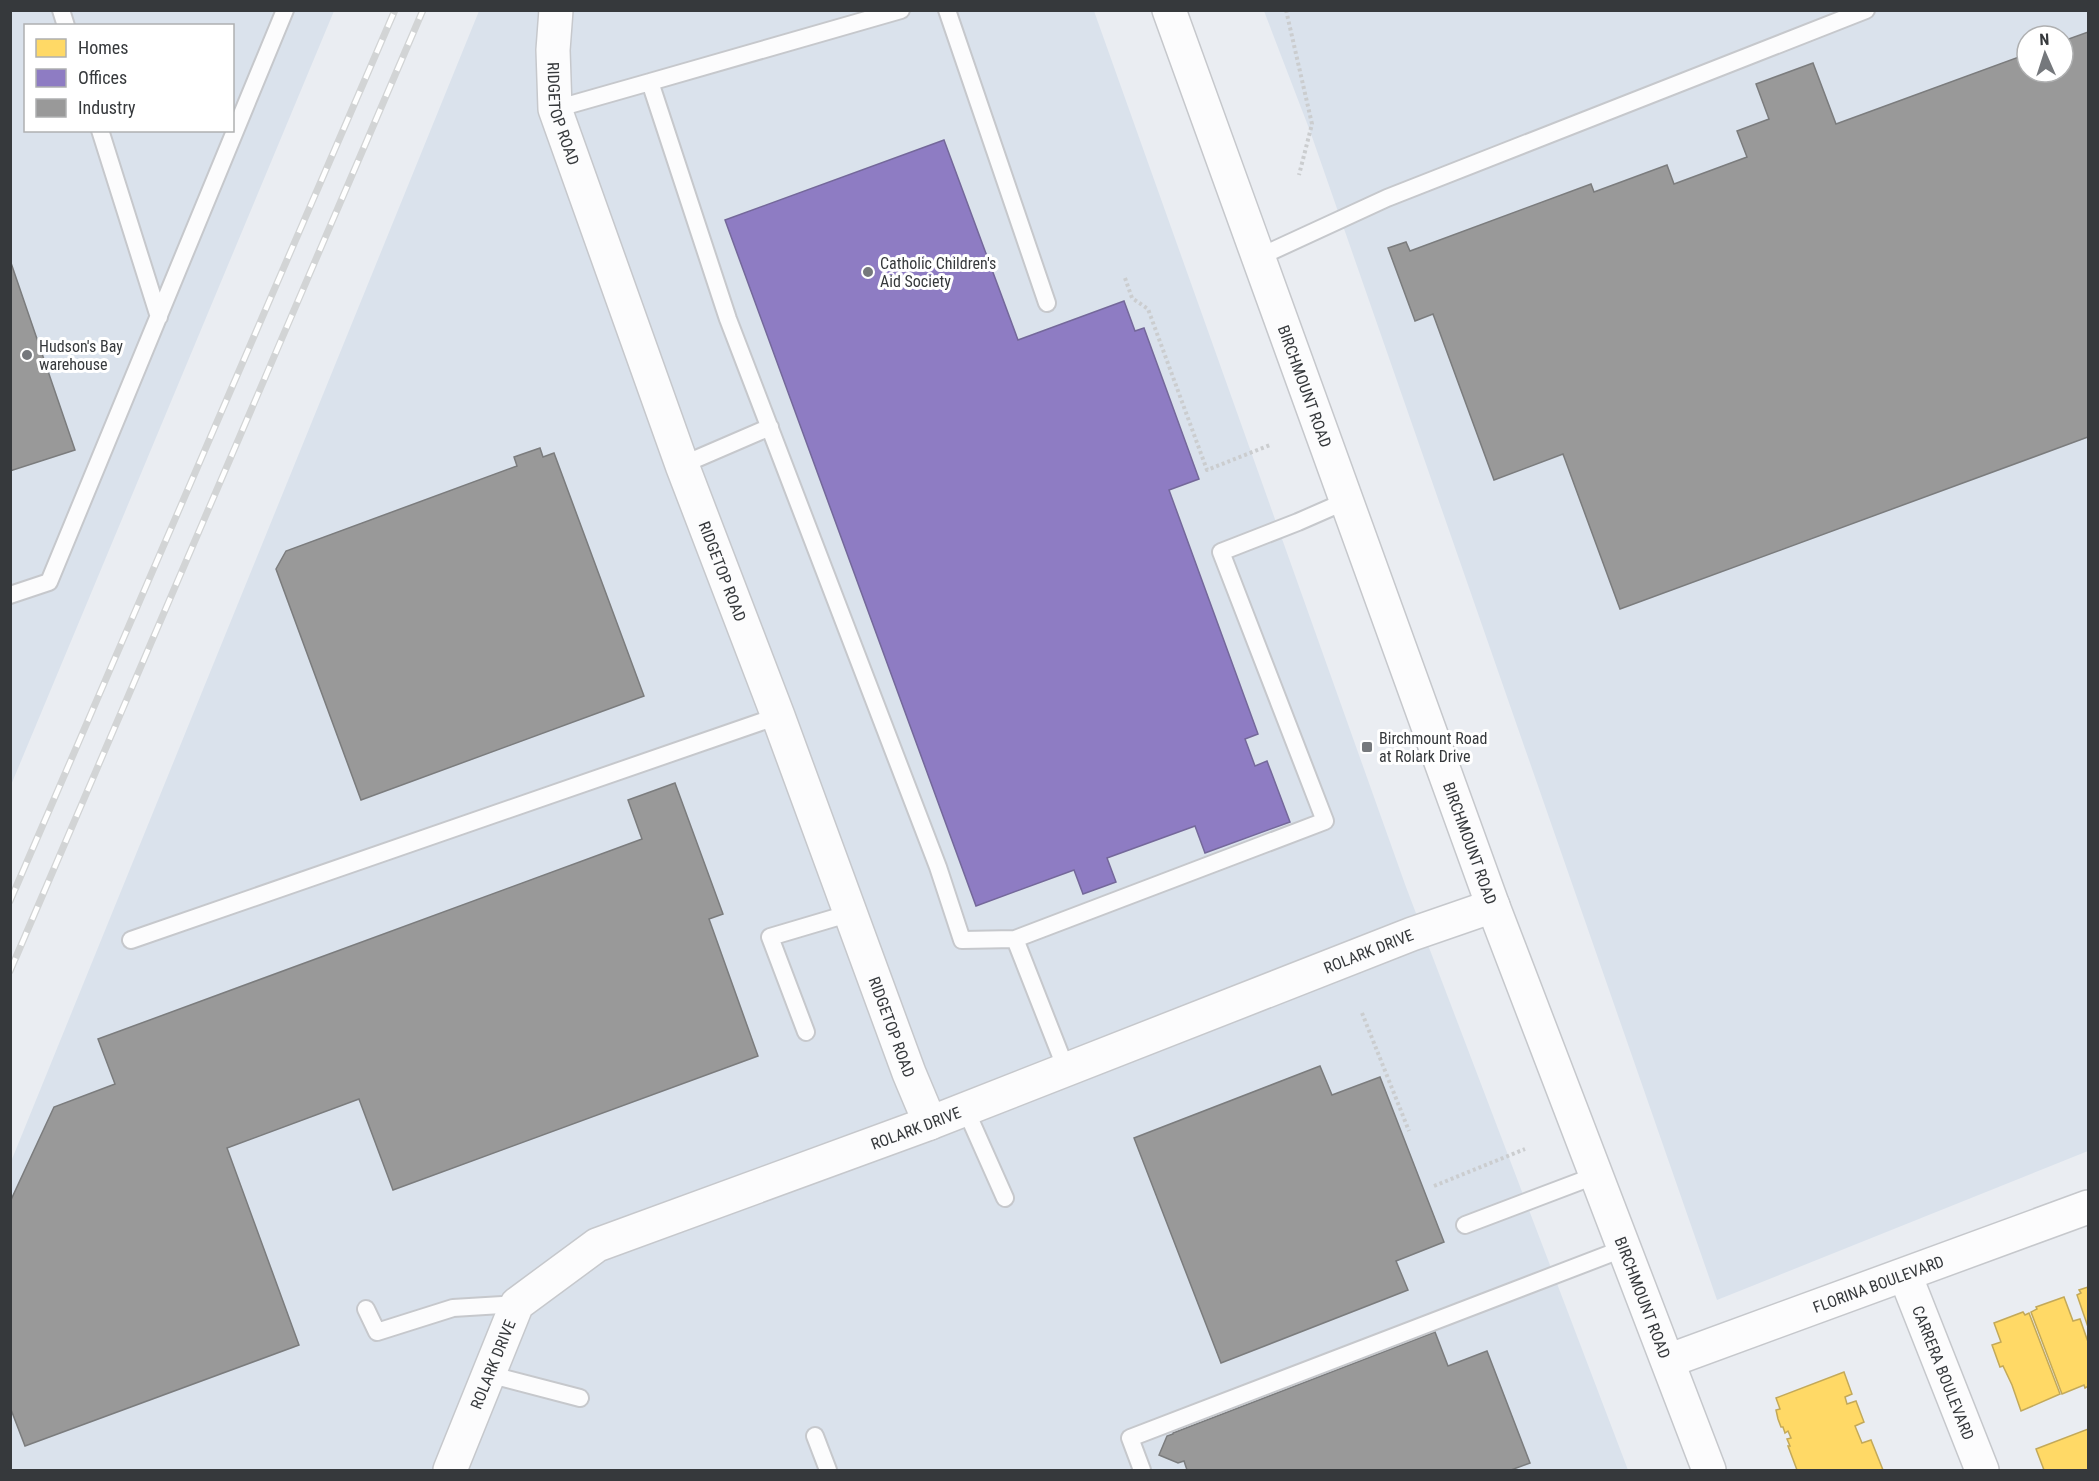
<svg xmlns="http://www.w3.org/2000/svg" width="2099" height="1481" viewBox="0 0 2099 1481" font-family="'Roboto Condensed',sans-serif">
<style>
.built{fill:#dae2ec;fill-rule:evenodd}
.homes{fill:#ffd966;stroke:#c3a959;stroke-width:1.5}
.offices{fill:#8e7cc3;stroke:#74689a;stroke-width:1.5}
.industry{fill:#999;stroke:#7b7c7d;stroke-width:1.5}
.lines{fill:none;stroke-linecap:round;stroke-linejoin:round}
.service-casing{stroke:#c6c8cc;stroke-width:20}
.minor-casing{stroke:#c6c8cc;stroke-width:36}
.secondary-casing{stroke:#c6c8cc;stroke-width:36}
.path{stroke:#cbcdcf;stroke-width:4;stroke-dasharray:3 3;stroke-linecap:butt}
.service{stroke:#fcfcfd;stroke-width:16}
.minor{stroke:#fcfcfd;stroke-width:33}
.secondary{stroke:#fcfcfd;stroke-width:33}
.rail-casing{stroke:#d2d4d5;stroke-width:7}
.rail{stroke:#fff;stroke-width:4.5;stroke-dasharray:14;stroke-linecap:butt}
.poi-dot{fill:#75787c;stroke:#fff;stroke-width:2}
.labels{text-anchor:middle;stroke-width:6;stroke-linejoin:round;paint-order:stroke}
.street-label{font-size:16px;fill:#36393c;stroke:#fff}
.poi-label{font-size:16px;fill:#36393c;stroke:#fff;text-anchor:start}
</style>
<rect width="100%" height="100%" fill="#eaedf2"/>
<path class="built" d="M11,11H334L11,785ZM26,26H232V130H26Z
M479,11H1094L1406,887L1628,1470H11L10,1164Z
M1264,11H2088V1151L1717,1300L1310,131ZM2027,36H2063V72H2027Z"/>
<path class="homes" d="M2088,1287V1327L2077,1295L2081,1293L2079,1290Z
M2064,1297L2073,1321L2080,1319L2088,1342V1386L2085,1388L2084,1385L2062,1394L2031,1312L2037,1309L2036,1307Z
M2023,1312L2025,1315L2029,1313L2060,1394L2021,1411L2012,1385L2003,1366L2000,1367L1992,1345L2001,1342L1994,1323Z
M1844,1372L1852,1394L1845,1397L1847,1404L1856,1401L1864,1422L1855,1426L1862,1443L1871,1440L1883,1470H1797L1788,1446H1790L1787,1439L1791,1438L1788,1431L1785,1433L1783,1427H1781L1778,1419L1776,1410L1780,1409L1776,1398Z
M2088,1429V1470H2044L2036,1449Z"/>
<path class="offices" d="M944,140L1018,340L1124,301L1135,331L1144,328L1199,479L1169,490L1258,734L1245,739L1255,766L1267,761L1290,822L1205,853L1195,826L1107,858L1116,882L1083,894L1074,870L976,906L725,220Z"/>
<path class="industry" d="M2088,32V437L1620,609L1563,454L1494,480L1433,314L1415,321L1388,248L1406,242L1410,251L1591,184L1594,192L1667,165L1674,184L1747,157L1737,131L1769,119L1756,84L1813,63L1836,124L2027,54V72H2063V41Z
M10,260L75,450L10,471Z
M540,448L543,457L554,453L644,696L361,800L276,569L286,551L517,466L514,457Z
M675,783L723,914L709,919L758,1056L393,1190L359,1099L227,1148L299,1345L25,1446L10,1407V1202L54,1107L115,1084L98,1039L642,839L628,800Z
M1320,1066L1332,1095L1380,1077L1444,1242L1396,1261L1408,1290L1221,1363L1134,1138Z
M1435,1332L1448,1366L1487,1351L1530,1463L1511,1470H1187L1184,1461L1178,1463L1159,1455L1167,1436L1173,1434V1433Z"/>
<g class="lines">
<g class="service-casing">
<path id="service" d="M61,10L66,26
M947,10L1047,303
M650,82L901,10
M555,109L650,82L728,319L938,867L962,940L1015,939
M100,130L159,317
M1259,257L1387,198L1866,10
M682,465L770,427
M10,595L49,582L285,10
M131,940L778,716
M806,1032L770,937L851,913
M1066,1069L1015,939L1325,821L1221,552L1298,522L1346,501
M965,1108L1005,1198
M1465,1225L1597,1175
M366,1309L377,1332L453,1308L517,1304
M488,1374L580,1398
M815,1436L828,1470
M1142,1470L1130,1438L1625,1248"/>
</g>
<g class="minor-casing">
<g id="minor">
<path id="s1" d="M556,10L553,50L555,109L682,465L778,716L909,1073L930,1123"/>
<path id="s2" d="M1905,1275L1982,1470"/>
<path id="s3" d="M1668,1361L2088,1207"/>
<path id="s4" d="M450,1470L517,1304L597,1245L930,1123L1412,934L1493,906"/>
</g>
</g>
<g class="secondary-casing">
<g id="secondary">
<path id="s5" d="M1169,10L1493,906L1709,1470"/>
</g>
</g>
<path class="path" d="M1286,10L1312,124L1299,175
M1125,278L1132,298L1148,309L1207,470L1270,445
M1362,1013L1409,1131
M1434,1186L1525,1149"/>
<use href="#service" class="service"/>
<use href="#minor" class="minor"/>
<use href="#secondary" class="secondary"/>
<g class="rail-casing">
<path id="rail" d="M10,901L395,10
M10,971L423,10"/>
</g>
<use href="#rail" class="rail"/>
</g>
<g class="poi-dot">
<circle cx="868" cy="272" r="6"/>
<circle cx="27" cy="355" r="6"/>
<rect x="1361" y="741" width="12" height="12" rx="3"/>
</g>
<g class="labels">
<g class="street-label">
<text dy="6" stroke="none"><textPath href="#s1" startOffset="105">RIDGETOP ROAD</textPath></text>
<text dy="6" stroke="none"><textPath href="#s5" startOffset="400">BIRCHMOUNT ROAD</textPath></text>
<text dy="6" stroke="none"><textPath href="#s1" startOffset="591">RIDGETOP ROAD</textPath></text>
<text dy="6" stroke="none"><textPath href="#s5" startOffset="886">BIRCHMOUNT ROAD</textPath></text>
<text dy="6" stroke="none"><textPath href="#s4" startOffset="1104">ROLARK DRIVE</textPath></text>
<text dy="6" stroke="none"><textPath href="#s1" startOffset="1077">RIDGETOP ROAD</textPath></text>
<text dy="6" stroke="none"><textPath href="#s4" startOffset="618">ROLARK DRIVE</textPath></text>
<text dy="6" stroke="none"><textPath href="#s3" startOffset="224">FLORINA BOULEVARD</textPath></text>
<text dy="6" stroke="none"><textPath href="#s5" startOffset="1372">BIRCHMOUNT ROAD</textPath></text>
<text dy="6" stroke="none"><textPath href="#s4" startOffset="114">ROLARK DRIVE</textPath></text>
<text dy="6" stroke="none"><textPath href="#s2" startOffset="105">CARRERA BOULEVARD</textPath></text>
</g>
<g class="poi-label">
<text x="880" y="269">Catholic Children's<tspan x="880" dy="18">Aid Society</tspan></text>
<text x="39" y="352">Hudson's Bay<tspan x="39" dy="18">warehouse</tspan></text>
<text x="1379" y="744">Birchmount Road<tspan x="1379" dy="18">at Rolark Drive</tspan></text>
</g>
</g>
<rect width="2099" height="1481" fill="none" stroke="#36393c" stroke-width="24"/>
<rect x="24" y="24" width="210" height="108" fill="#ffffff" stroke="#afb0b1" stroke-width="1.5"/>
<rect x="36" y="39" width="30" height="18" fill="#ffd966" stroke="#afb0b1" stroke-width="1.5"/>
<text x="78" y="54" font-size="18" fill="#36393c">Homes</text>
<rect x="36" y="69" width="30" height="18" fill="#8e7cc3" stroke="#afb0b1" stroke-width="1.5"/>
<text x="78" y="84" font-size="18" fill="#36393c">Offices</text>
<rect x="36" y="99" width="30" height="18" fill="#999999" stroke="#afb0b1" stroke-width="1.5"/>
<text x="78" y="114" font-size="18" fill="#36393c">Industry</text>
<g transform="translate(2045 54) rotate(357)"><circle r="28" fill="#ffffff" stroke="#afb0b1" stroke-width="1.5"/>
<path d="M0-4.5L10 22L0 15L-10 22Z" fill="#75787c"/>
<text y="-9" font-size="16" font-weight="bold" text-anchor="middle" fill="#36393c">N</text>
</g>
</svg>
